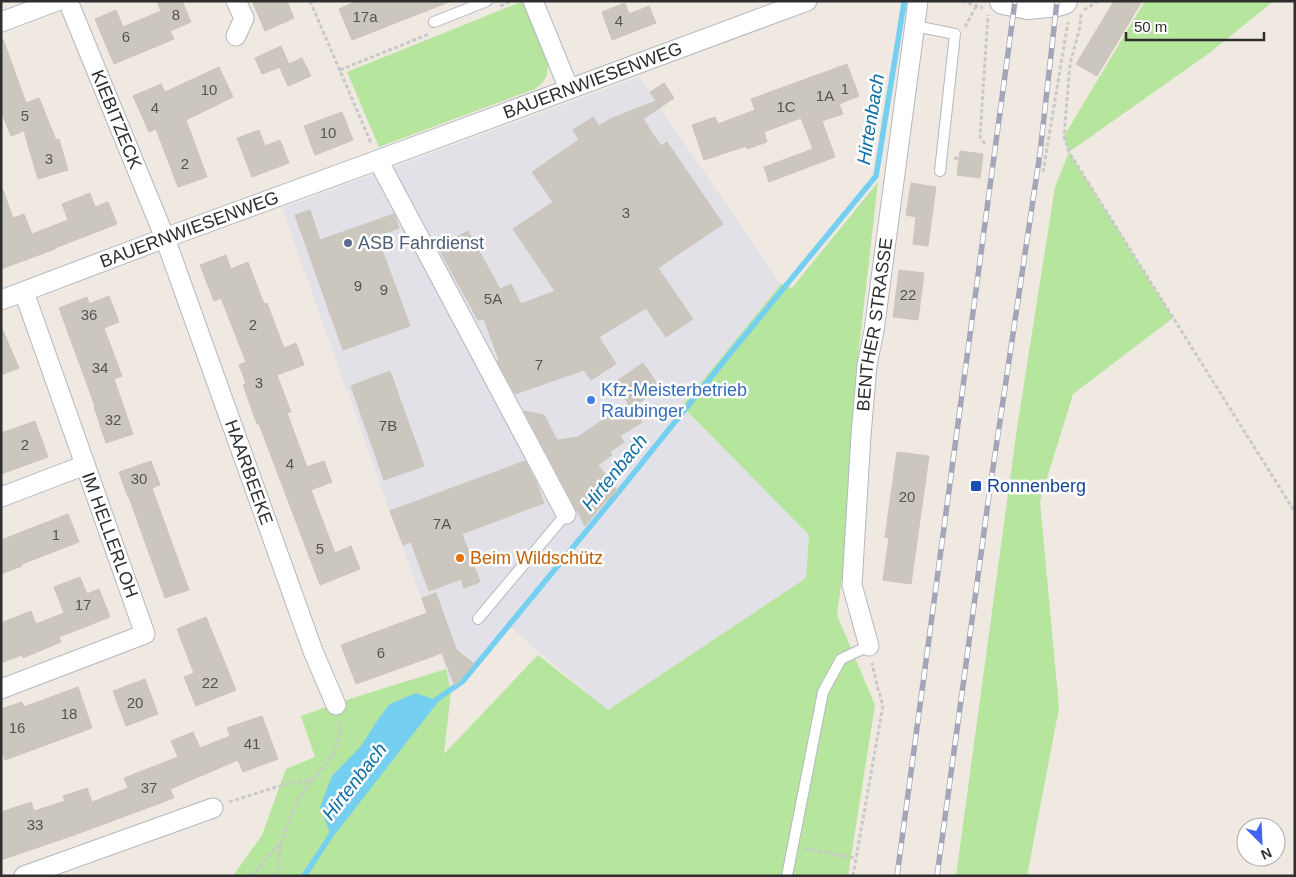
<svg xmlns="http://www.w3.org/2000/svg" width="1296" height="877" viewBox="0 0 1296 877" font-family="Helvetica,sans-serif">
<style>
.industrial{fill:#e3e1e8}
.green{fill:#b6e59e}
.water{fill:#75cff0}
.lines{fill:none;stroke-linecap:round;stroke-linejoin:round}
.stream{stroke:#75cff0;stroke-width:5.5}
.building{fill:#cbc7bf;stroke:#cbc5ba}
.lane-casing{stroke:#b4b7c1;stroke-width:12}
.street-casing{stroke:#b4b7c1;stroke-width:21}
.secondary-casing{stroke:#b4b7c1;stroke-width:28}
.path{stroke:#c9c9c9;stroke-width:3;stroke-dasharray:4 2.5;stroke-linecap:butt}
.lane{stroke:#fff;stroke-width:10}
.street{stroke:#fff;stroke-width:19}
.secondary{stroke:#fff;stroke-width:26}
.rail-casing{stroke:#a3a6b8;stroke-width:5.5}
.rail{stroke:#fff;stroke-width:4;stroke-dasharray:11;stroke-linecap:butt}
.service-dot{fill:#5c6f8a;stroke:#fff;stroke-width:2}
.shop-dot{fill:#3f7fe0;stroke:#fff;stroke-width:2}
.transit-dot{fill:#1a4fb4;stroke:#fff;stroke-width:2}
.food-dot{fill:#e8710a;stroke:#fff;stroke-width:2}
.labels{text-anchor:middle;stroke-width:5;stroke-linejoin:round;paint-order:stroke}
.number-label{font-size:15px;fill:#555452}
.street-label{font-size:18px;fill:#2e2e2e;stroke:#fff}
.service-label{font-size:18px;fill:#4e5e75;stroke:#fff;text-anchor:start}
.shop-label{font-size:18px;fill:#366cbe;stroke:#fff;text-anchor:start}
.transit-label{font-size:18px;fill:#164399;stroke:#fff;text-anchor:start}
.food-label{font-size:18px;fill:#c56008;stroke:#fff;text-anchor:start}
.water-label{font-size:19px;font-style:italic;fill:#0d6fa3;stroke:#fff}
</style>
<rect width="100%" height="100%" fill="#efe9e1"/>
<path class="industrial" d="M639,77L781,284L682,406L809,535L806,578L608,711L508,625L463,681L451,689L446,669L282,208Z"/>
<path class="green" d="M523,1L548,63C548,77 546,80 535,89L379,147L347,72Z
M1145,1H1274L1208,54L1069,152L1173,318L1073,394L1040,501L1059,708L1027,876H956L1017,428L1055,187L1069,152L1064,136Z
M878,182L856,374L843,570L837,615L875,705L848,876H233L262,835L286,769L315,757L301,716L343,701L446,669L451,692L444,754L538,655L608,710L806,578L809,535L682,406L781,284L792,288Z"/>
<path class="water" d="M416,693L436,700L331,835L320,807L332,776L361,746L379,718L390,704Z"/>
<g class="lines">
<path class="stream" d="M304,876L331,835L436,700L463,681L621,489L732,351L876,176L904,3"/>
</g>
<path class="building" d="M157,1H182L191,22L170,31L174,39L114,64L95,19L116,10L123,27L161,11Z
M252,1H287L294,18L265,31Z
M357,1H448L449,2L352,40L339,9Z
M1114,1H1142L1097,76L1076,64Z
M625,3L629,14L649,6L656,23L612,40L602,12Z
M1,39H3L26,103L39,98L56,140L59,139L68,170L38,179L24,131L11,136L1,111Z
M281,46L289,64L262,74L255,58Z
M302,58L311,76L288,86L280,68Z
M847,64L859,96L839,104L843,114L822,121L835,157L769,182L764,167L813,149L801,118L764,132L767,142L747,149L746,146L704,160L692,125L715,117L718,124L755,110L751,99Z
M219,67L233,97L186,120L207,177L178,187L156,129L149,132L133,96L161,84L165,92Z
M664,83L674,98L643,119L661,146L667,142L723,224L658,268L693,319L666,337L646,308L599,337L616,364L591,380L584,370L515,394L497,361L499,360L484,319L478,320L438,247L468,231L500,289L511,284L521,304L555,291L513,229L553,202L532,172L579,140L573,130L593,117L599,126L610,119L656,101L650,92Z
M342,112L353,140L315,155L304,126Z
M259,130L265,146L280,140L289,163L252,177L237,138Z
M960,151L983,154L980,178L957,175Z
M911,183L936,187L928,246L913,244L916,217L906,215Z
M1,190H3L13,218L24,214L32,234L68,220L62,204L90,193L95,207L108,202L117,224L55,248V249L1,269Z
M310,210L320,240L394,214L399,228L377,236L410,326L343,350L295,215Z
M226,255L231,269L248,262L264,304L267,303L284,348L296,343L304,365L277,375L291,412L287,413L307,467L324,461L332,482L311,490L335,553L351,546L360,569L320,585L259,424H257L243,385L246,383L239,365L246,362L221,298L214,301L200,265Z
M899,270L924,273L918,320L893,317Z
M109,296L119,322L104,328L122,376L114,379L133,434L106,443L94,407L95,406L59,308L87,297L89,304Z
M1,326L19,368L1,375Z
M643,363L660,388L633,407L642,422L620,436L624,442L610,452L612,455L598,465L618,491L605,502L585,526L524,411L544,415L557,440L578,437L628,403L614,383Z
M390,371L424,466L384,480L351,386Z
M35,421L48,457L1,474V433Z
M897,452L929,456L911,584L883,580L889,538L885,537Z
M151,461L160,485L152,488L189,590L165,598L129,497H128L119,472Z
M525,461L536,482L544,503L462,534L480,582L464,588L461,579L429,591L411,542L403,545L390,511Z
M68,514L79,542L22,564V566L1,574V540Z
M80,577L87,594L99,589L110,617L59,637L61,642L23,658L22,655L1,663V623L31,611L36,624L64,613L54,587Z
M436,593L456,649L474,664L455,686L442,653L356,684L341,645L427,613L422,598Z
M206,617L236,690L196,706L184,677L194,673L177,629Z
M145,679L158,714L126,726L113,691Z
M78,687L92,728L5,760L1,749V709L22,702L24,707Z
M262,716L278,759L243,772L238,760L170,789L174,798L77,834L1,860V812L31,802L34,811L65,801L63,796L87,788L92,802L128,788L124,778L178,757L171,741L193,732L200,748L230,736L227,728Z"/>
<g class="lines">
<g class="lane-casing">
<path id="lane" d="M434,22L487,1
M915,26L955,34L940,171
M478,619L566,514
M787,876L823,692L841,659L869,646"/>
</g>
<g class="street-casing">
<g id="street">
<path id="s1" d="M68,1L165,238L313,651L336,705"/>
<path d="M236,1L244,18L236,36"/>
<path d="M533,1L569,89"/>
<path d="M1,22L57,1"/>
<path d="M378,160L566,514"/>
<path id="s2" d="M1,300L165,238L378,160L807,1"/>
<path d="M1,497L85,465"/>
<path id="s3" d="M869,646L852,585L861,435L867,365L874,331L918,1"/>
<path d="M1,689L145,634L24,292"/>
<path d="M24,876L213,808"/>
</g>
</g>
<g class="secondary-casing">
<path id="secondary" d="M1003,1L1028,6L1057,3L1064,1"/>
</g>
<path class="path" d="M310,1L371,143
M962,1L983,8
M500,6L511,1
M1084,10L1098,1
M1081,14L1080,27L1070,64L1064,136L1069,152L1295,512
M965,27L976,6
M340,70L429,34
M985,144L980,137L988,15
M954,158L983,161
M1043,172L1068,22
M229,802L276,787L312,779
M805,849L856,858
M251,876L281,843
M277,876C278,865 279,855 281,845C283,833 293,812 298,801C312,773 345,756 339,721
M853,876L883,705L878,689L872,663"/>
<use href="#lane" class="lane"/>
<use href="#street" class="street"/>
<use href="#secondary" class="secondary"/>
<g class="rail-casing">
<path id="rail" d="M897,876L1015,1
M937,876L990,488L1040,153L1057,1"/>
</g>
<use href="#rail" class="rail"/>
</g>
<circle class="service-dot" cx="348" cy="243" r="5"/>
<circle class="shop-dot" cx="591" cy="400" r="5"/>
<rect class="transit-dot" x="970" y="480" width="12" height="12" rx="2.5"/>
<circle class="food-dot" cx="460" cy="558" r="5"/>
<g class="labels">
<g class="number-label">
<text x="176" y="20">8</text>
<text x="365" y="22">17a</text>
<text x="619" y="26">4</text>
<text x="126" y="42">6</text>
<text x="845" y="94">1</text>
<text x="209" y="95">10</text>
<text x="825" y="101">1A</text>
<text x="786" y="112">1C</text>
<text x="155" y="113">4</text>
<text x="25" y="121">5</text>
<text x="328" y="138">10</text>
<text x="49" y="164">3</text>
<text x="185" y="169">2</text>
<text x="626" y="218">3</text>
<text x="358" y="291">9</text>
<text x="384" y="295">9</text>
<text x="908" y="300">22</text>
<text x="493" y="304">5A</text>
<text x="89" y="320">36</text>
<text x="253" y="330">2</text>
<text x="539" y="370">7</text>
<text x="100" y="373">34</text>
<text x="259" y="388">3</text>
<text x="113" y="425">32</text>
<text x="388" y="431">7B</text>
<text x="25" y="450">2</text>
<text x="290" y="469">4</text>
<text x="139" y="484">30</text>
<text x="907" y="502">20</text>
<text x="442" y="529">7A</text>
<text x="56" y="540">1</text>
<text x="320" y="554">5</text>
<text x="83" y="610">17</text>
<text x="381" y="658">6</text>
<text x="210" y="688">22</text>
<text x="135" y="708">20</text>
<text x="69" y="719">18</text>
<text x="17" y="733">16</text>
<text x="252" y="749">41</text>
<text x="149" y="793">37</text>
<text x="35" y="830">33</text>
</g>
<g class="street-label">
<text dy="6" stroke="none"><textPath href="#s2" startOffset="631">BAUERNWIESENWEG</textPath></text>
<text dy="6" stroke="none"><textPath href="#s1" startOffset="128">KIEBITZECK</textPath></text>
<text dy="6" stroke="none"><textPath href="#s2" startOffset="201">BAUERNWIESENWEG</textPath></text>
<text dy="6" stroke="none"><textPath href="#s3" startOffset="325">BENTHER STRASSE</textPath></text>
<text dy="6" stroke="none"><textPath href="#s1" startOffset="505">HAARBEEKE</textPath></text>
<text transform="translate(110 535) rotate(70)" y="6">IM HELLERLOH</text>
</g>
<g class="service-label">
<text x="358" y="249">ASB Fahrdienst</text>
</g>
<g class="shop-label">
<text x="601" y="396">Kfz-Meisterbetrieb<tspan x="601" dy="21">Raubinger</tspan></text>
</g>
<g class="transit-label">
<text x="987" y="492">Ronnenberg</text>
</g>
<g class="food-label">
<text x="470" y="564">Beim Wildschütz</text>
</g>
<g class="water-label">
<text transform="translate(870 119) rotate(-81)" y="7">Hirtenbach</text>
<text transform="translate(614 472) rotate(-51)" y="7">Hirtenbach</text>
<text transform="translate(354 781) rotate(-52)" y="7">Hirtenbach</text>
</g>
</g>
<rect width="1296" height="877" fill="none" stroke="#2e2e2e" stroke-width="5"/>
<g transform="translate(1261 842) rotate(156)"><circle r="24" fill="#ffffff" stroke="#ababab"/>
<path d="M0-4L9 19L0 12L-9 19Z" fill="#4264fb"/>
<text y="-8" font-size="14" font-weight="bold" text-anchor="middle" fill="#2e2e2e">N</text>
</g>
<path d="M1126 32v8h138v-8" fill="none" stroke="#2e2e2e" stroke-width="2.5"/>
<text x="1134" y="32" font-size="15" fill="#2e2e2e" stroke="#ffffff" stroke-width="4" paint-order="stroke">50 m</text>
</svg>
